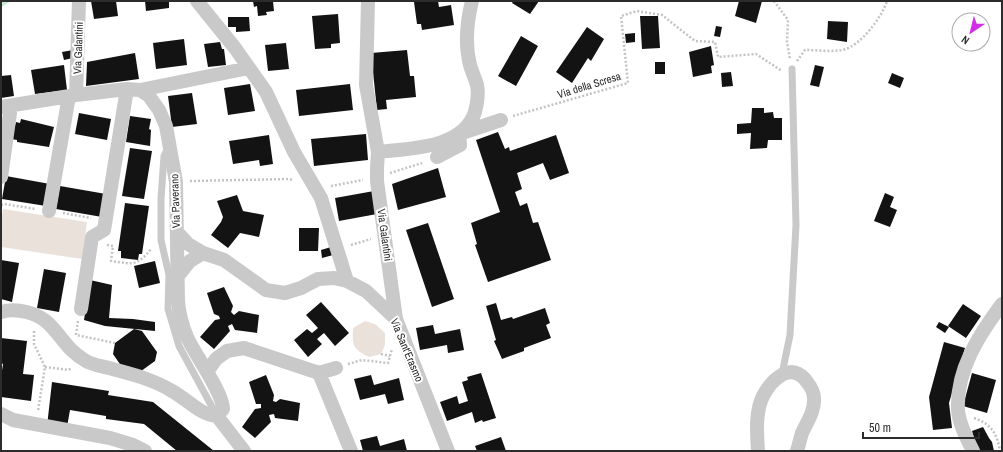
<svg xmlns="http://www.w3.org/2000/svg" width="1003" height="452" viewBox="0 0 1003 452" font-family="'Archivo Narrow',sans-serif">
<style>
.green{fill:#eae1da}
.lines{fill:none;stroke-linecap:round;stroke-linejoin:round}
.stream{stroke:#c6ead3;stroke-width:4.5}
.building{fill:#131313}
.path{stroke:#c3c3c3;stroke-width:2.5;stroke-dasharray:2 2;stroke-linecap:butt}
.service{stroke:#c9c9c9;stroke-width:7}
.minor{stroke:#c9c9c9;stroke-width:14}
.labels{text-anchor:middle;stroke-width:4;stroke-linejoin:round;paint-order:stroke}
.street-label{font-size:11px;fill:#2c2c2c;stroke:#fff}
</style>
<rect width="100%" height="100%" fill="#fff"/>
<path class="green" d="M3,209L87,222L82,259L1,247V223Z
M365,321L375,324L385,333V345L381,354L369,357C353,349 352,346 353,328Z"/>
<g class="lines">
<path class="stream" d="M1,5L7,1"/>
</g>
<path class="building" d="M91,1H116L118,16L94,19Z
M145,1H169V8L146,11Z
M253,1H273L274,11L266,12L267,15L258,16L257,6L254,7Z
M422,1H438L439,7L451,5L454,25L422,30L421,24H417L414,2Z
M513,1H539L530,14L512,3Z
M739,1H762L756,23L735,16Z
M338,14L340,43L331,44V48L315,49L312,16Z
M640,16H658L660,48L642,49Z
M228,17H249L250,31L236,32V27H228Z
M828,21L848,22L847,42L827,39Z
M716,26L722,27L720,37L714,36Z
M587,27L604,39L591,61L588,58L572,83L556,72Z
M635,33V42L626,43L625,34Z
M521,36L538,46L516,86L498,76Z
M184,39L187,65L156,69L153,43Z
M220,42L222,49H224L226,65L208,67L204,44Z
M286,43L289,69L268,71L265,45Z
M711,46L714,65L711,66L712,73L693,77L689,52Z
M73,50V58L64,60L62,52Z
M407,50L410,76H414L416,97L386,100L387,109L377,110L371,53Z
M135,53L139,79L86,86L87,62Z
M655,62H665V74H655Z
M64,65L67,90L35,94L31,70Z
M815,65L824,67L819,87L810,85Z
M731,72L733,86L722,87L721,73Z
M892,73L904,78L900,88L888,83Z
M11,75L14,96L1,98V76Z
M250,84L255,111L228,115L224,88Z
M350,84L353,110L299,116L296,90Z
M192,93L197,124L172,127L168,96Z
M752,108H764V113L773,112L774,118H782V140H768L767,148L750,149L751,133L737,134V124L751,123Z
M79,113L111,119L107,140L75,134Z
M130,116L151,119L149,129L151,130L150,146L126,142Z
M21,119L54,127L49,147L17,142V140L11,139L16,122L20,123Z
M498,132L505,149L509,147L510,151L556,135L569,173L550,180L543,163L517,173L522,189L515,192L520,206L527,203L533,223L538,222L551,260L488,282L475,245L477,244L471,223L500,212L476,140Z
M366,134L368,160L314,166L311,139Z
M269,135L273,164L260,166L259,160L233,164L229,141Z
M130,148L152,151L144,199L122,196Z
M438,168L446,197L398,210L392,184Z
M6,176L50,184L46,206L2,199Z
M60,186L106,194L102,217L56,209Z
M374,191L377,214L339,221L335,198Z
M885,193L894,197L890,207L897,210L890,227L874,221Z
M237,195L243,211L264,215L259,237L240,233L228,248L211,235L221,222L223,217L217,201Z
M125,203L149,206L142,254H139L138,260L121,258V251H118Z
M428,223L454,299L432,307L406,230Z
M299,228H319L318,251H299Z
M331,247L333,255L322,258L321,250Z
M1,260L19,263L12,302L1,299Z
M155,261L160,283L139,288L134,266Z
M44,269L66,273L59,312L37,308Z
M90,280L112,285L109,318L133,319L155,322V331L105,326L84,320Z
M224,287L233,306L231,312L234,315L239,311L259,315L257,333L235,330L232,324L228,326L230,331L214,349L200,337L215,320L220,319L219,316L214,314L207,293Z
M321,302L349,333L335,346L324,333L317,339L322,344L308,357L294,340L307,329L312,333L318,328L306,315Z
M496,303L501,320L512,317L513,319L545,308L550,323L546,325L551,338L524,348V351L502,359L494,341L496,340L486,306Z
M963,304L981,316L966,338L948,326Z
M939,322L949,327L945,333L936,327Z
M433,325L435,334L460,329L464,350L448,353L447,345L420,350L416,328Z
M134,329L142,331L157,352L155,361L137,374L126,373L113,354L115,343Z
M1,338L27,341L23,374L34,375L31,401L1,397V377L3,364L1,363Z
M944,342L965,348L949,403L952,428L933,430L929,397Z
M481,373L496,418L483,422L482,420L475,423L472,412L447,421L440,402L457,396L459,404L468,401L462,382L468,380L467,377Z
M972,373L996,380L987,413L963,406Z
M266,375L274,395L273,401L276,402L280,399L300,403L298,421L275,418L274,414L269,415L271,422L255,438L242,427L255,409L261,408V404H256L249,382Z
M371,375L374,385L399,378L404,400L388,404L385,394L360,400L354,379Z
M52,382L109,391L108,395L153,402L214,451H177L144,424L106,419V416L70,410L67,427L47,426Z
M983,427L989,438L992,442L994,451H978L972,431Z
M377,436L380,446L404,439L407,451H363L360,440Z
M501,437L506,451H477L475,446Z"/>
<g class="lines">
<path class="path" d="M774,1L788,20L787,42L790,59
M797,61L805,50C817,50 831,52 842,50C860,47 882,17 887,1
M513,116L628,83L621,16L637,11L662,15L695,41L715,42L718,57L756,54L782,71
M390,173L422,163
M190,181L289,179L293,180
M331,186L363,180
M1,205L4,204L36,209
M63,213L91,218
M107,245L113,246L111,261C134,264 136,267 152,248
M351,245L371,239
M78,321L76,335L115,343
M34,331V344L45,367L38,411
M381,354L390,356
M348,364L362,360L388,363L392,349
M45,367L68,370L72,368
M974,418C991,424 997,433 1000,451"/>
<path class="service" d="M168,148L164,156L161,199V240L169,275L168,309L179,346L217,416
M782,374L790,335L796,225L792,69"/>
<path class="minor" d="M197,1L235,48L266,92L294,152L321,198L347,281
M368,1L366,85L378,152L377,168V181L396,319
M140,90L249,68
M76,95L79,1
M1,107L76,95L127,89L140,90L149,96L159,110L166,126L176,182L178,301C179,313 182,325 187,337C195,355 223,392 223,409L217,416
M378,152C410,148 463,149 475,112C477,104 479,94 477,85C475,78 472,72 470,65C465,45 467,21 472,1
M437,157L460,145L459,134L501,120
M1,177L11,106
M49,211L69,96
M177,232L188,244L203,253L224,260L266,290L285,293L301,288L318,279L334,278L347,281L366,291L396,319L448,451
M178,276L190,261L203,253
M81,309L92,237L104,230L127,89
M1,312C16,307 38,313 49,324C63,338 68,351 86,361C92,365 102,366 109,368C130,374 153,379 172,391C187,399 200,415 217,416
M207,372L216,359L227,351L244,348L319,373L351,451
M319,373L336,368
M1,414L13,420L110,438L133,445L145,451
M217,416L244,451
M758,451C757,434 755,412 763,396C772,379 792,360 807,382C811,387 814,392 814,398C815,411 807,422 802,433C800,439 799,445 797,451
M973,451C967,439 959,424 958,410C956,370 979,335 1002,304"/>
</g>
<g class="labels">
<g class="street-label">
<text transform="translate(78 48) rotate(-88)" y="4">Via Galantini</text>
<text transform="translate(589 85) rotate(-17)" y="4">Via della Scresa</text>
<text transform="translate(175 201) rotate(-92)" y="4">Via Paverano</text>
<text transform="translate(385 235) rotate(82)" y="4">Via Galantini</text>
<text transform="translate(407 350) rotate(67)" y="4">Via Sant'Erasmo</text>
</g>
</g>
<rect width="1003" height="452" fill="none" stroke="#2c2c2c" stroke-width="4"/>
<g transform="translate(971 32) rotate(215)"><circle r="19" fill="#ffffff" stroke="#ababab"/>
<path d="M0-3L7 15L0 10L-7 15Z" fill="#d12fe3"/>
<text y="-6" font-size="11" font-weight="bold" text-anchor="middle" fill="#2c2c2c">N</text>
</g>
<path d="M863 432v6h116v-6" fill="none" stroke="#2c2c2c" stroke-width="2"/>
<text x="869" y="432" font-size="12" fill="#2c2c2c" stroke="#ffffff" stroke-width="3" paint-order="stroke">50 m</text>
</svg>
